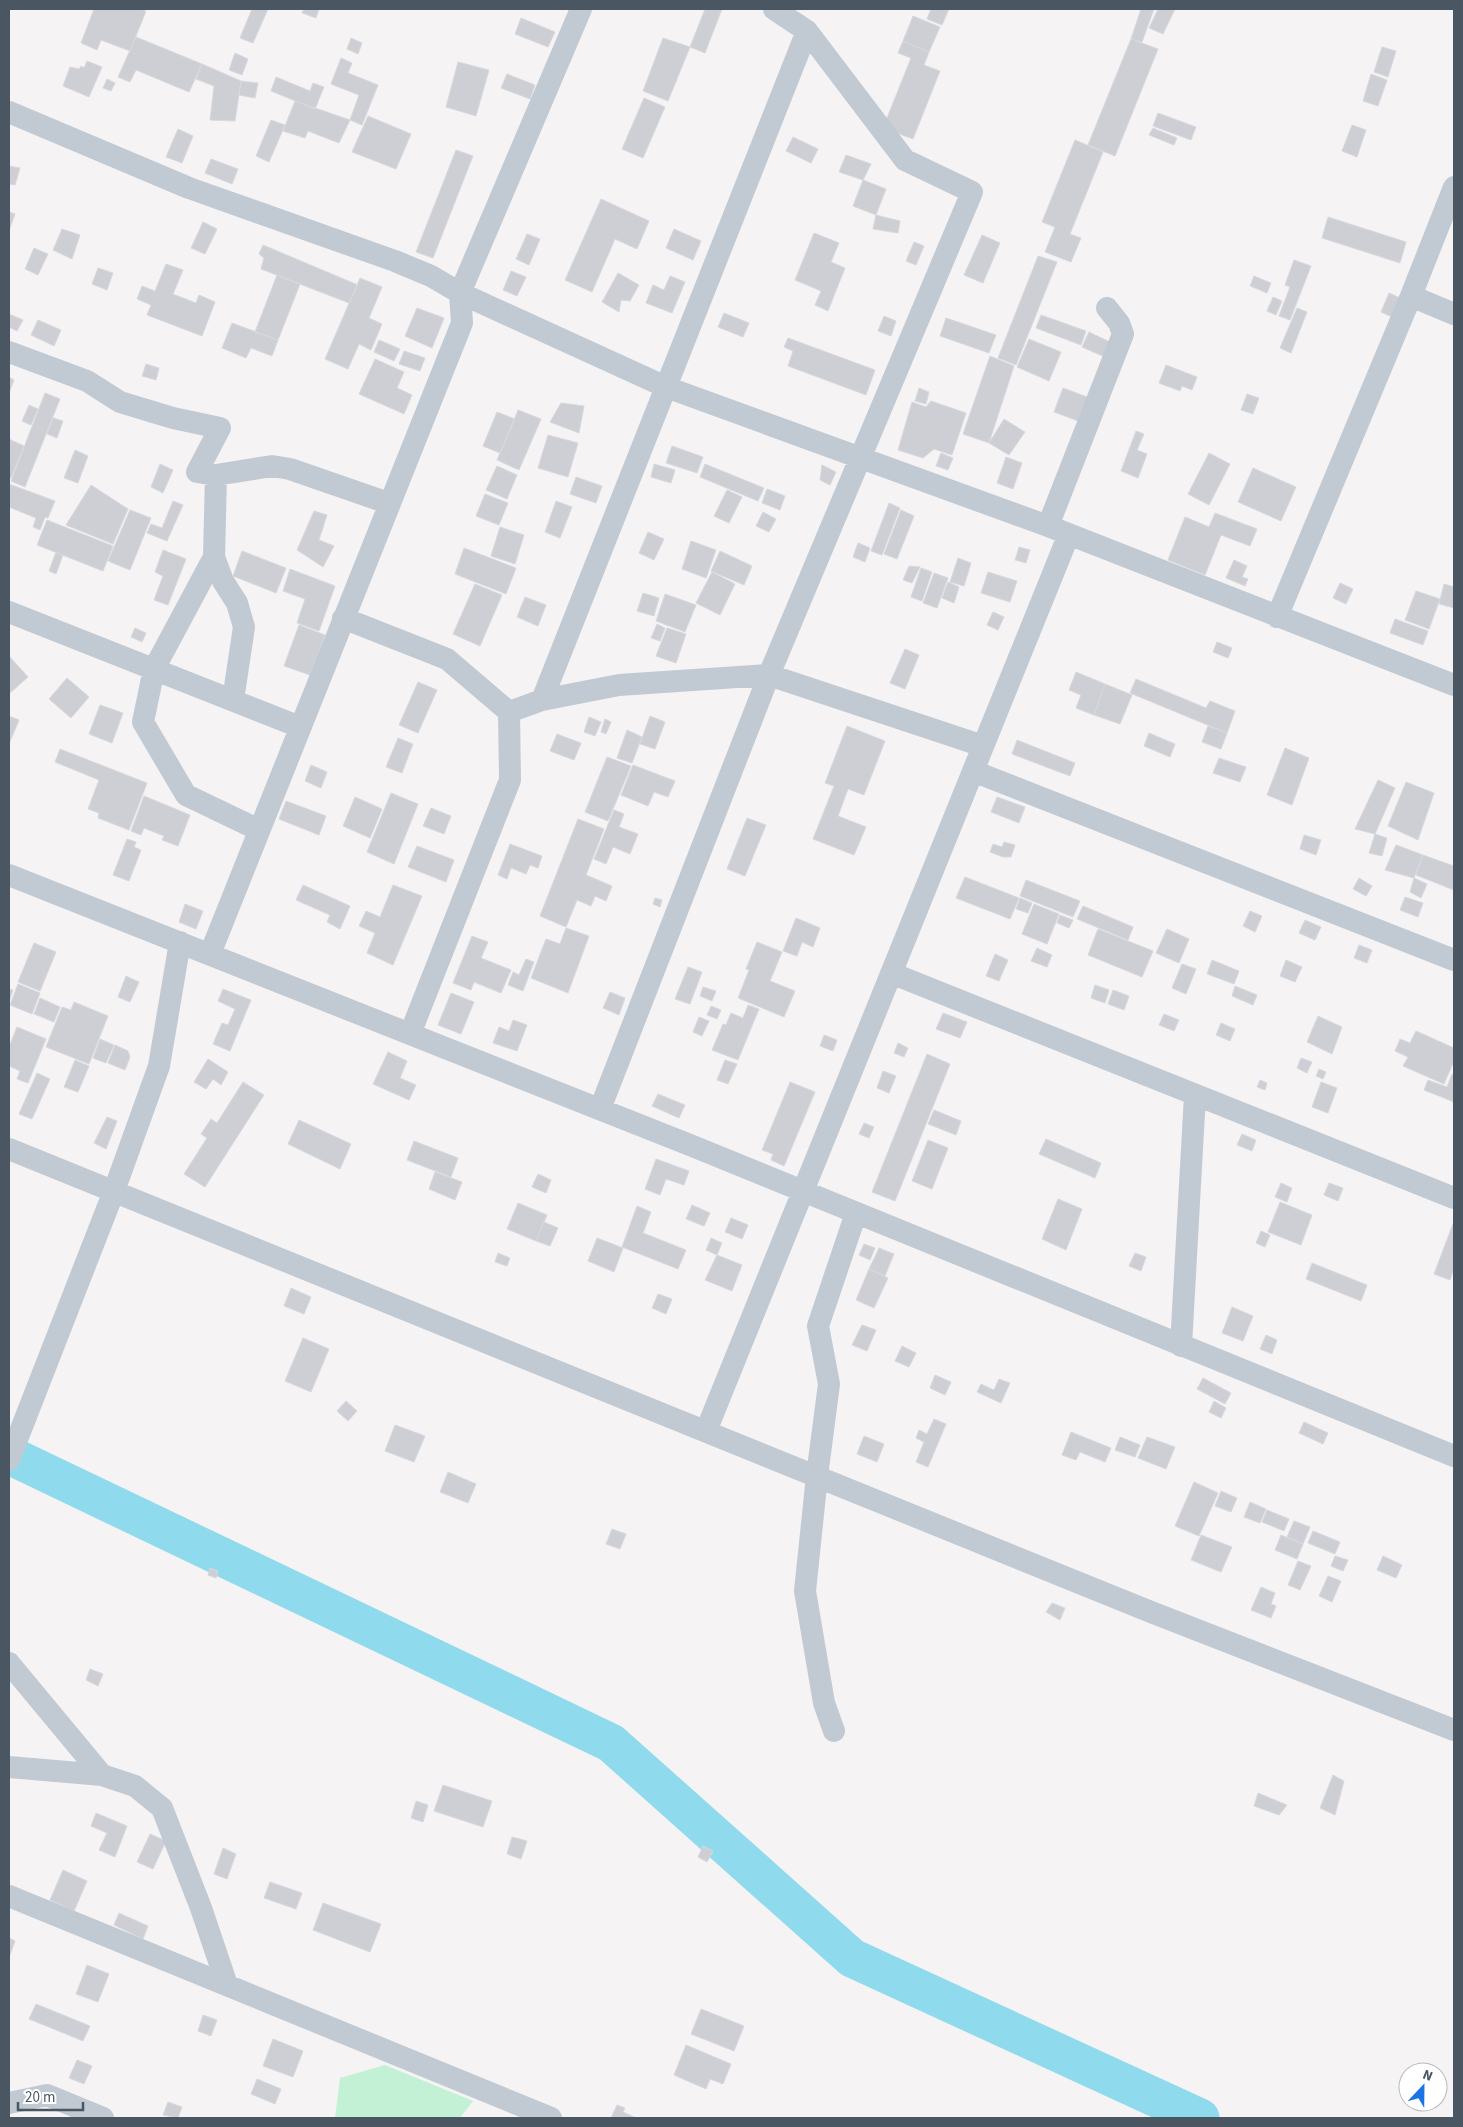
<svg xmlns="http://www.w3.org/2000/svg" width="1463" height="2127" viewBox="0 0 1463 2127" font-family="'Source Sans 3',sans-serif">
<style>
.green{fill:#c3f1d5}
.lines{fill:none;stroke-linecap:round;stroke-linejoin:round}
.river{stroke:#90daee;stroke-width:39}
.building{fill:#cdcfd5;stroke:#d7d9de}
.street{stroke:#c1cad2;stroke-width:22}
</style>
<rect width="100%" height="100%" fill="#f5f3f3"/>
<path class="green" d="M385,2065L473,2101L460,2118H335L340,2078Z"/>
<g class="lines">
<path class="river" d="M9,1455L611,1743L852,1958L1200,2118"/>
</g>
<path class="building" d="M94,9H140L146,11L130,51L101,40L97,50L81,43Z
M252,9H268L253,43L240,38Z
M304,9H319L316,18L302,13Z
M705,9H722L705,53L690,47Z
M931,9H949L942,25L927,19Z
M1141,9H1154L1142,42L1131,39Z
M1158,9H1175L1163,34L1149,28Z
M913,16L940,27L929,52L903,41Z
M521,18L555,32L548,47L515,34Z
M136,37L202,64L189,92L136,70L130,82L118,77Z
M351,38L362,43L358,54L347,49Z
M663,38L690,47L668,101L643,91Z
M1131,39L1158,49L1115,156L1088,145Z
M903,41L929,52L924,65L940,71L913,139L883,128L911,58L898,53Z
M1382,47L1396,51L1388,77L1374,72Z
M235,53L248,59L242,75L229,70Z
M341,58L352,63L348,73L378,85L362,125L350,120L359,95L331,84Z
M87,61L102,67L89,97L63,86L70,67L79,69L81,66L84,68Z
M458,62L489,70L476,116L446,107Z
M202,64L241,81L235,121L210,120L214,86L196,79Z
M507,74L535,85L530,99L501,88Z
M1371,74L1387,80L1378,106L1363,101Z
M276,77L310,91L313,83L324,87L315,109L271,91Z
M107,79L115,83L111,91L103,88Z
M241,81L258,83L255,98L239,95Z
M644,98L665,107L643,158L622,149Z
M295,101L350,120L339,143L308,131L305,138L283,131Z
M1158,113L1196,127L1191,140L1153,126Z
M368,116L411,134L396,169L352,152Z
M271,120L285,125L269,162L256,156Z
M1352,125L1366,130L1357,157L1342,151Z
M1153,128L1177,138L1174,145L1149,135Z
M178,129L193,136L182,163L166,157Z
M793,137L818,149L811,163L786,151Z
M1075,140L1103,152L1070,234L1081,238L1071,262L1045,252L1055,227L1042,222Z
M456,150L473,156L433,258L416,252Z
M846,155L871,164L863,180L839,172Z
M211,159L238,169L232,184L205,173Z
M9,166L20,168L15,185L9,184Z
M863,180L886,189L876,215L853,206Z
M601,199L649,221L637,249L615,239L592,292L565,280Z
M9,212L15,214L9,231Z
M876,215L900,221L898,233L873,229Z
M1328,217L1406,242L1400,263L1322,238Z
M203,222L217,229L205,254L191,248Z
M62,229L80,235L72,259L53,250Z
M674,229L701,241L693,260L666,248Z
M814,233L839,243L831,262L845,268L828,311L815,305L821,291L795,280Z
M527,234L540,239L529,265L516,259Z
M982,235L1000,243L983,283L964,275Z
M914,242L924,246L916,265L906,261Z
M263,245L358,285L349,303L261,269L264,258L259,254Z
M34,248L48,254L38,275L25,269Z
M1038,256L1057,262L1016,365L998,358Z
M1294,260L1311,266L1290,320L1279,316L1290,287L1285,285Z
M166,264L183,270L173,294L196,303L199,295L215,302L202,336L147,315L151,305L137,299L142,286L155,291Z
M98,268L113,273L107,290L92,284Z
M511,271L526,277L517,296L503,290Z
M618,273L639,285L630,301L621,300L619,312L602,302Z
M277,275L300,284L278,340L255,332Z
M670,276L685,282L672,313L646,303L653,285L664,290Z
M1254,276L1271,283L1267,293L1250,286Z
M360,278L382,287L369,318L382,324L371,350L359,344L348,369L325,359Z
M1389,293L1400,298L1392,317L1381,312Z
M1273,297L1282,301L1276,315L1267,311Z
M417,308L444,318L432,348L405,336Z
M1297,308L1307,312L1291,353L1280,348Z
M724,313L749,323L743,337L718,327Z
M9,314L23,320L17,331L9,327Z
M1041,315L1086,331L1081,345L1036,328Z
M884,316L896,321L891,336L878,331Z
M946,318L996,335L989,353L940,336Z
M38,320L61,330L54,346L31,335Z
M232,323L278,340L272,356L251,348L246,358L222,348Z
M1089,332L1114,344L1107,358L1082,347Z
M788,338L875,370L866,395L788,366L793,351L784,347Z
M1029,339L1061,352L1049,381L1017,367Z
M379,340L400,349L394,361L374,352Z
M404,351L425,358L420,371L399,364Z
M990,356L1014,366L989,443L963,434Z
M375,359L404,372L397,388L412,395L404,414L359,394Z
M146,364L159,368L156,380L142,376Z
M1166,365L1197,377L1192,390L1182,386L1180,391L1159,383Z
M9,377L14,380L9,393Z
M919,388L929,392L926,404L915,401Z
M1063,388L1090,398L1081,422L1054,412Z
M45,393L60,399L25,487L11,481Z
M1247,394L1259,398L1253,414L1241,410Z
M931,401L966,413L952,455L934,449L923,458L898,450L912,402L926,407Z
M561,403L584,406L579,433L550,422Z
M29,405L38,409L31,425L22,421Z
M518,410L541,419L519,470L497,460Z
M497,412L515,419L500,453L483,446Z
M53,418L63,421L57,438L47,434Z
M1004,419L1025,432L1009,455L989,443Z
M1136,431L1144,434L1137,450L1147,454L1138,478L1121,471Z
M548,435L578,443L568,477L538,468Z
M9,439L24,446L11,478L9,476Z
M672,446L703,457L697,473L666,463Z
M75,450L88,456L78,483L64,478Z
M941,453L953,458L948,470L936,466Z
M1209,453L1230,464L1209,505L1188,494Z
M1006,457L1022,463L1013,489L997,483Z
M160,464L173,470L163,493L151,487Z
M654,464L675,470L671,483L651,477Z
M705,464L764,488L758,501L700,477Z
M822,465L836,472L830,485L820,480Z
M497,466L517,475L507,499L486,490Z
M1253,468L1296,487L1281,521L1238,502Z
M576,477L602,486L596,503L570,494Z
M9,484L55,501L48,518L45,517L40,530L33,527L36,518L9,507Z
M91,485L128,509L113,544L66,525Z
M767,489L785,496L780,510L762,503Z
M727,490L742,497L729,523L714,516Z
M485,494L508,503L499,525L476,516Z
M173,501L183,505L167,541L147,533L151,524L162,528Z
M556,501L572,507L560,538L545,532Z
M889,503L900,508L882,555L871,551Z
M130,510L151,518L130,570L108,561Z
M901,510L914,516L897,559L884,554Z
M314,511L327,515L319,540L334,546L323,567L297,550Z
M763,512L776,519L769,532L756,526Z
M1215,513L1257,529L1250,546L1221,535L1205,575L1168,560L1185,517L1209,527Z
M47,520L113,546L103,571L37,545Z
M500,527L524,535L515,564L491,556Z
M648,532L664,539L654,560L639,553Z
M691,541L716,550L706,578L682,569Z
M858,543L870,548L865,562L853,557Z
M1019,547L1030,550L1026,563L1015,560Z
M464,548L516,568L506,594L455,574Z
M163,550L186,559L168,605L154,600L163,576L155,572Z
M242,551L286,568L276,593L233,576Z
M720,551L752,566L744,585L711,571Z
M56,552L63,555L56,574L49,571Z
M958,558L971,563L964,586L950,582Z
M1234,560L1247,566L1242,577L1248,579L1245,586L1226,578Z
M909,566L920,567L912,583L903,580Z
M921,568L932,572L922,601L911,597Z
M290,569L335,586L319,631L297,623L305,599L283,591Z
M712,572L735,584L720,615L696,603Z
M988,572L1017,581L1010,602L981,593Z
M934,573L948,578L937,608L923,603Z
M948,582L959,587L954,603L942,598Z
M1340,583L1353,589L1346,604L1333,598Z
M475,584L502,595L480,646L453,634Z
M1444,584L1454,587V608L1439,604Z
M1416,591L1440,599L1429,629L1405,620Z
M643,593L659,598L654,616L637,611Z
M665,594L696,605L685,632L656,621Z
M525,597L546,605L538,626L517,617Z
M993,612L1004,617L998,630L987,625Z
M1395,619L1428,631L1423,645L1390,633Z
M657,624L665,628L660,641L651,638Z
M299,625L325,635L310,675L284,666Z
M135,628L146,633L142,642L131,637Z
M667,628L686,634L676,663L656,656Z
M1217,642L1232,648L1228,658L1213,652Z
M905,649L919,655L905,689L890,683Z
M10,657L28,677L10,693L9,658Z
M1076,672L1105,684L1094,715L1076,708L1081,695L1069,690Z
M67,678L89,697L71,718L49,699Z
M1136,679L1206,708L1210,701L1235,711L1227,733L1130,693Z
M418,682L437,690L418,733L399,725Z
M1105,684L1132,695L1120,724L1094,715Z
M100,705L123,713L112,743L89,734Z
M9,716L19,720L9,744Z
M650,716L665,722L655,749L640,744Z
M589,717L601,722L595,736L584,732Z
M605,719L611,722L606,734L601,732Z
M847,726L885,741L864,795L848,789L838,816L866,827L854,855L813,839L834,786L825,783Z
M1208,726L1227,733L1221,749L1202,742Z
M627,730L642,737L632,763L617,758Z
M1149,733L1175,744L1170,757L1144,746Z
M557,734L581,743L574,760L550,751Z
M398,738L413,744L402,773L386,767Z
M1017,740L1075,763L1070,776L1012,754Z
M1285,748L1309,758L1292,805L1267,795Z
M60,749L147,783L129,830L98,818L99,813L88,809L99,780L55,762Z
M607,757L631,766L608,821L585,812Z
M1219,758L1246,767L1240,782L1213,773Z
M311,765L327,772L321,788L305,781Z
M633,765L675,781L668,797L654,792L648,806L621,795Z
M1378,780L1395,788L1375,834L1355,829Z
M1406,782L1434,793L1418,840L1388,826Z
M391,793L418,804L394,864L367,852Z
M144,796L190,815L178,846L162,840L164,836L144,828L141,835L131,831Z
M355,797L382,809L370,838L343,826Z
M997,797L1025,807L1019,823L991,812Z
M286,801L326,816L319,835L279,819Z
M431,808L451,816L444,834L423,826Z
M614,810L624,814L619,827L638,834L630,854L613,847L606,864L594,859Z
M747,818L766,825L745,876L727,869Z
M578,819L604,829L586,875L612,886L606,901L595,896L591,906L577,900L566,927L540,916Z
M1375,834L1387,838L1382,856L1369,853Z
M1304,835L1321,840L1316,855L1300,849Z
M127,839L136,842L134,847L141,850L129,881L113,875Z
M1004,842L1015,845L1011,857H1003L990,852L993,844L1002,847Z
M510,844L542,856L538,868L530,865L526,874L511,868L507,879L498,875Z
M1396,845L1423,855L1414,878L1385,870Z
M417,846L454,860L446,882L408,867Z
M1423,855L1454,866V890L1416,875Z
M965,877L1019,898L1010,919L956,898Z
M1359,878L1372,886L1366,896L1353,889Z
M1414,878L1427,884L1421,898L1410,892Z
M1026,880L1080,901L1073,917L1020,896Z
M303,885L350,906L340,929L327,922L330,915L296,900Z
M393,885L422,896L393,965L367,953L375,933L359,926L366,911L380,917Z
M1405,897L1423,903L1418,917L1400,910Z
M655,898L662,900L660,907L653,904Z
M1020,898L1032,903L1028,913L1016,909Z
M185,904L203,911L196,929L179,922Z
M1034,904L1059,914L1047,944L1022,934Z
M1083,906L1133,927L1128,940L1077,919Z
M1250,911L1262,916L1255,932L1243,926Z
M1060,915L1073,920L1069,928L1057,923Z
M796,918L820,928L813,947L802,942L797,956L783,951Z
M1305,920L1321,927L1315,940L1299,933Z
M566,928L589,936L568,993L531,978L546,939L560,944Z
M1098,929L1153,951L1142,977L1088,955Z
M1167,929L1189,939L1179,963L1156,953Z
M472,936L488,942L481,958L511,970L501,993L474,982L471,990L453,983Z
M757,942L782,952L770,981L795,991L784,1017L738,998L749,970L746,969Z
M34,943L56,952L40,991L18,982Z
M1359,945L1372,950L1367,963L1354,958Z
M1037,948L1052,955L1047,967L1031,961Z
M995,954L1008,960L999,981L986,976Z
M526,959L534,962L523,991L508,985L513,972L519,975Z
M1212,960L1239,971L1234,984L1207,974Z
M1286,960L1302,967L1295,982L1280,976Z
M1182,964L1196,969L1186,994L1172,988Z
M688,967L702,972L690,1004L675,999Z
M126,976L139,982L130,1002L118,997Z
M18,984L40,993L32,1014L10,1005Z
M1095,985L1109,990L1105,1003L1091,998Z
M1235,986L1257,995L1253,1005L1232,996Z
M703,987L716,991L712,1001L700,996Z
M9,989L13,990L9,1002Z
M223,989L251,1000L230,1051L213,1044L222,1023L228,1025L235,1009L218,1001Z
M1113,990L1129,996L1124,1010L1108,1004Z
M610,992L625,998L619,1015L603,1008Z
M451,993L474,1002L461,1034L438,1025Z
M40,998L60,1007L54,1022L34,1014Z
M74,1002L108,1016L89,1064L46,1047L62,1007L71,1010Z
M748,1005L759,1009L738,1060L712,1050L723,1024L726,1025L731,1013L743,1018Z
M711,1006L721,1010L717,1019L707,1015Z
M943,1013L967,1022L960,1038L936,1029Z
M1164,1014L1179,1020L1174,1031L1159,1025Z
M1318,1016L1342,1027L1332,1054L1307,1042Z
M699,1017L709,1021L702,1036L693,1032Z
M513,1020L527,1025L517,1051L493,1043L499,1027L509,1031Z
M1221,1023L1235,1029L1230,1041L1216,1035Z
M17,1027L46,1039L28,1083L17,1079L20,1071L9,1066V1047Z
M1416,1031L1454,1048V1061L1444,1084L1403,1066L1408,1057L1395,1051L1400,1039L1410,1043Z
M824,1035L837,1040L833,1051L820,1046Z
M100,1039L114,1045L106,1063L93,1058Z
M898,1043L908,1048L904,1057L894,1053Z
M115,1045L128,1051L130,1057L125,1070L108,1063Z
M388,1052L407,1061L400,1078L416,1085L409,1100L373,1084Z
M927,1054L950,1064L895,1201L872,1192Z
M1301,1058L1312,1062L1307,1073L1297,1068Z
M208,1059L228,1072L221,1085L213,1079L206,1089L194,1082Z
M75,1060L89,1066L78,1092L64,1087Z
M725,1060L737,1064L728,1084L717,1080Z
M1319,1069L1326,1072L1323,1079L1316,1076Z
M883,1071L896,1076L889,1093L877,1088Z
M37,1073L50,1079L32,1119L19,1114Z
M1452,1074L1454,1075V1102L1424,1090L1428,1080L1447,1087Z
M1260,1080L1267,1083L1265,1090L1257,1087Z
M243,1082L264,1095L205,1187L184,1174L207,1138L201,1134L211,1119L217,1123Z
M790,1082L815,1092L784,1166L771,1160L773,1154L762,1150Z
M1321,1082L1337,1088L1328,1113L1312,1107Z
M658,1094L685,1105L679,1118L652,1106Z
M934,1110L961,1121L956,1135L928,1124Z
M107,1117L117,1121L106,1149L94,1143Z
M299,1120L351,1144L340,1169L288,1144Z
M864,1123L874,1127L869,1138L859,1134Z
M1242,1134L1256,1140L1252,1151L1237,1145Z
M1046,1139L1101,1163L1095,1178L1039,1154Z
M928,1140L948,1148L932,1189L912,1181Z
M414,1141L458,1158L451,1177L407,1160Z
M656,1159L689,1171L684,1185L666,1179L660,1195L645,1189Z
M435,1172L462,1182L455,1200L429,1189Z
M538,1174L551,1180L546,1193L532,1187Z
M1281,1183L1292,1188L1287,1202L1275,1197Z
M1329,1183L1343,1188L1338,1201L1324,1195Z
M1058,1199L1082,1209L1066,1250L1042,1239Z
M1280,1202L1312,1215L1301,1245L1268,1232Z
M518,1203L547,1215L536,1241L507,1229Z
M692,1205L710,1213L704,1226L686,1219Z
M637,1206L651,1212L643,1233L686,1250L678,1269L622,1247Z
M731,1218L748,1225L742,1239L725,1232Z
M1454,1221V1269L1450,1280L1434,1274Z
M544,1222L558,1228L550,1246L536,1241Z
M1261,1231L1270,1235L1265,1247L1256,1243Z
M597,1238L623,1248L614,1272L588,1261Z
M711,1238L722,1243L717,1255L706,1250Z
M864,1244L875,1248L870,1260L859,1255Z
M879,1248L894,1254L885,1276L869,1269Z
M498,1253L510,1258L507,1266L495,1262Z
M1135,1253L1146,1257L1141,1271L1129,1266Z
M717,1255L742,1265L732,1291L705,1280Z
M1312,1263L1367,1285L1361,1301L1306,1279Z
M869,1269L888,1278L874,1308L856,1300Z
M291,1288L311,1297L304,1314L284,1306Z
M658,1294L672,1299L666,1314L652,1308Z
M1232,1307L1253,1316L1243,1341L1222,1333Z
M862,1325L876,1330L867,1351L852,1345Z
M1266,1335L1277,1340L1272,1354L1260,1349Z
M303,1338L329,1349L311,1392L285,1381Z
M902,1346L916,1353L909,1367L895,1361Z
M935,1375L951,1382L945,1395L930,1388Z
M1203,1378L1231,1393L1225,1404L1197,1389Z
M999,1379L1010,1383L1001,1403L977,1392L981,1384L994,1390Z
M346,1401L357,1411L348,1421L337,1411Z
M1214,1401L1226,1408L1221,1418L1209,1412Z
M934,1419L946,1424L928,1467L916,1462L924,1442L916,1438L919,1430L927,1434Z
M1304,1422L1328,1433L1323,1444L1299,1433Z
M395,1425L425,1436L414,1462L385,1451Z
M1071,1432L1111,1448L1105,1462L1080,1452L1076,1460L1062,1455Z
M864,1436L884,1444L877,1462L857,1454Z
M1120,1437L1140,1445L1135,1457L1115,1450Z
M1147,1437L1175,1447L1166,1469L1138,1458Z
M448,1472L476,1484L468,1503L440,1492Z
M1194,1482L1218,1493L1199,1536L1175,1526Z
M1221,1491L1237,1498L1231,1512L1215,1506Z
M1250,1502L1266,1509L1260,1523L1244,1517Z
M1267,1510L1289,1519L1284,1531L1262,1522Z
M1294,1521L1310,1527L1303,1544L1287,1537Z
M612,1529L626,1534L620,1549L606,1544Z
M1313,1531L1340,1542L1335,1554L1308,1543Z
M1201,1535L1232,1547L1221,1572L1191,1560Z
M1281,1535L1303,1544L1297,1559L1275,1550Z
M1335,1556L1348,1560L1343,1571L1331,1566Z
M1383,1556L1402,1565L1396,1578L1377,1570Z
M1298,1561L1311,1566L1300,1590L1288,1585Z
M210,1568L218,1571L216,1578L208,1575Z
M1328,1576L1341,1581L1332,1602L1319,1596Z
M1261,1587L1275,1593L1271,1604L1276,1606L1271,1618L1251,1610Z
M1052,1603L1065,1608L1060,1620L1046,1612Z
M90,1669L103,1674L98,1686L86,1680Z
M1333,1775L1344,1781L1335,1815L1320,1808Z
M443,1785L492,1801L483,1827L434,1811Z
M1258,1793L1287,1805L1279,1815L1254,1806Z
M416,1801L428,1805L423,1822L411,1818Z
M96,1813L127,1826L115,1857L99,1850L107,1833L91,1826Z
M150,1834L166,1841L153,1869L137,1862Z
M512,1837L527,1841L521,1859L507,1854Z
M703,1846L713,1851L707,1862L698,1857Z
M223,1848L236,1854L227,1879L214,1874Z
M63,1870L87,1881L74,1911L50,1900Z
M270,1882L302,1893L296,1909L264,1898Z
M323,1903L381,1924L370,1952L313,1930Z
M119,1913L148,1926L143,1939L114,1925Z
M9,1938L15,1941L9,1958Z
M87,1965L109,1974L98,2002L76,1994Z
M36,2004L90,2026L83,2041L29,2019Z
M701,2009L744,2026L734,2051L691,2034Z
M203,2015L217,2020L211,2036L198,2031Z
M273,2039L303,2051L293,2077L263,2066Z
M686,2045L731,2064L723,2084L710,2079L706,2089L674,2075Z
M77,2060L92,2066L84,2084L69,2078Z
M257,2079L281,2089L275,2104L251,2094Z
M168,2102L182,2107L178,2118L163,2115Z
M617,2105L625,2108L623,2112L636,2118H611Z"/>
<g class="lines">
<path class="street" d="M9,112L189,188L395,261L431,276L460,293L666,387L1048,526L1454,685
M1411,296L1454,314
M9,352L87,381L120,402L173,418L220,428L197,472L216,475L272,466L290,469L388,503
M216,475L214,557L223,581L237,603L244,627L233,700
M1048,526L1123,334L1119,323L1107,308
M214,557L154,669L143,722L186,795L259,830
M9,612L300,727
M1277,617L1411,296L1454,187
M343,618L447,659L509,712L510,780L410,1034
M542,700L807,31L774,9
M509,712L542,700L619,685L769,675L983,746
M973,771L1454,960
M9,875L690,1145L1454,1456
M210,954L462,323L460,293L581,9
M891,973L1454,1198
M600,1109L769,675L972,192L905,160L807,31
M9,1149L1151,1612L1454,1730
M1181,1346L1195,1095
M706,1431L1069,534
M9,1460L114,1191L159,1066L180,942
M9,1663L102,1775L135,1786L162,1808L201,1908L227,1985
M834,1731L824,1703L805,1591L817,1476L829,1384L818,1326L856,1213
M9,1767L102,1775
M9,1896L551,2118
M9,2103L47,2095L103,2118"/>
</g>
<rect width="1463" height="2127" fill="none" stroke="#4a5661" stroke-width="20"/>
<g transform="translate(1423 2087) rotate(22)"><circle r="24" fill="#ffffff" stroke="#b7bbc0"/>
<path d="M0-4L9 19L0 12L-9 19Z" fill="#1a73e8"/>
<text y="-8" font-size="14" font-weight="bold" text-anchor="middle" fill="#4a5661">N</text>
</g>
<path d="M18 2102v8h65v-8" fill="none" stroke="#4a5661" stroke-width="2.5"/>
<text x="25" y="2102" font-size="15" fill="#4a5661" stroke="#ffffff" stroke-width="4" paint-order="stroke">20 m</text>
</svg>
